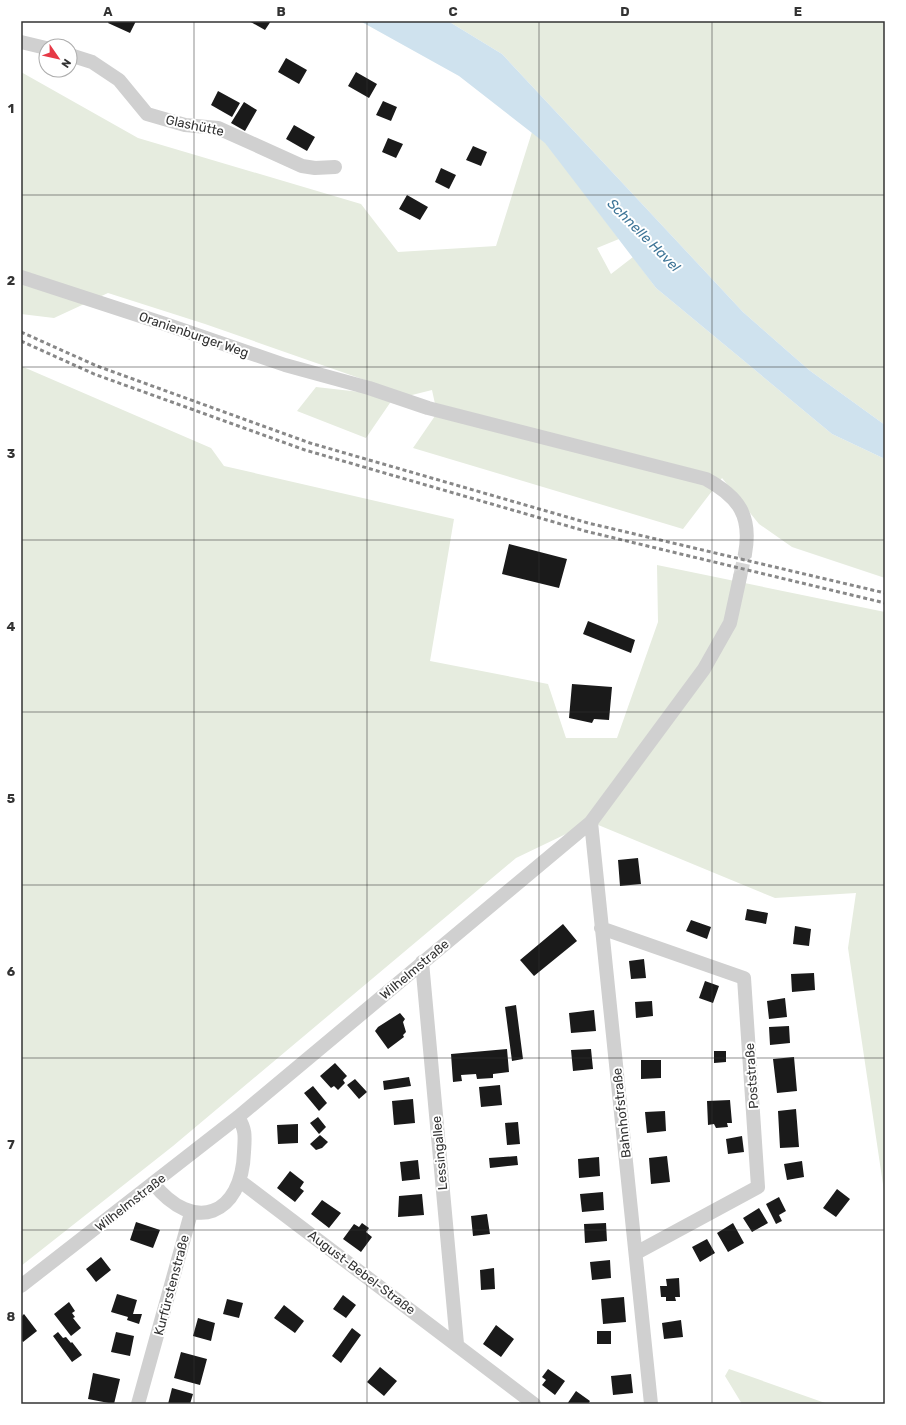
<svg xmlns="http://www.w3.org/2000/svg" width="906" height="1425" viewBox="0 0 906 1425" font-family="Rubik,sans-serif">
<style>
.green{fill:#e6ecdf}
.water{fill:#cfe2ee}
.building{fill:#1a1a1a}
.lines{fill:none;stroke-linecap:round;stroke-linejoin:round}
.street-tunnel{stroke:#d6d6d6;stroke-width:14;stroke-dasharray:14 7;stroke-linecap:butt}
.street{stroke:#d0d0d0;stroke-width:14}
.rail{stroke:#888;stroke-width:3;stroke-dasharray:4 3;stroke-linecap:butt}
.grid{fill:none;stroke:#333;stroke-width:1;stroke-opacity:0.55}
.labels{text-anchor:middle;stroke-width:4;stroke-linejoin:round;paint-order:stroke}
.street-label{font-size:13px;fill:#333;stroke:#fff}
.water-label{font-size:14px;font-style:italic;fill:#3f7597;stroke:#fff}
.neatline{fill:none;stroke:#333;stroke-width:1.5}
.grid-label{font-size:13px;text-anchor:middle;font-weight:bold;fill:#333}
</style>
<rect width="100%" height="100%" fill="#fff"/>
<path class="green" d="M448,21H885V425L809,370L743,312L502,54Z
M21,72L138,138L361,204L398,252L496,246L532,132L546,143L619,239L597,248L611,274L633,257L656,288L832,434L885,459V578L792,547L759,524L722,478L683,529L413,448L437,413L432,390L392,400L366,438L297,411L316,387L378,394L382,386L205,324L108,293L54,318L21,314Z
M21,366L211,448L224,466L454,519L430,661L548,684L566,738H617L658,622L657,565L885,612V1198L848,948L856,893L775,898L591,822L516,858L173,1146L21,1266Z
M729,1369L828,1404H742L725,1376Z"/>
<path class="water" d="M360,21H448L502,54L743,312L809,370L885,425V459L832,434L656,288L545,143L459,76Z"/>
<path class="building" d="M109,21H136L130,33L108,23Z
M249,21H271L265,30Z
M286,58L307,70L299,84L278,72Z
M356,72L377,84L369,98L348,86Z
M218,91L240,103L232,117L211,105Z
M383,101L397,107L391,121L376,115Z
M244,102L257,110L245,131L231,123Z
M294,125L315,137L307,151L286,139Z
M388,138L403,144L396,158L382,152Z
M473,146L487,152L481,166L466,160Z
M441,168L456,175L449,189L435,182Z
M407,195L428,207L420,220L399,209Z
M509,544L567,559L559,588L502,574Z
M588,621L635,640L631,653L583,634Z
M572,684L612,687L609,720L594,719L592,723L569,718Z
M638,858L641,884L620,886L618,860Z
M747,909L768,913L766,924L745,920Z
M691,920L711,927L707,939L686,931Z
M563,924L577,941L534,976L520,960Z
M795,926L811,929L809,946L793,944Z
M644,959L646,978L631,979L629,961Z
M814,973L815,990L792,992L791,974Z
M705,981L719,986L713,1003L699,998Z
M785,998L787,1017L769,1019L767,1001Z
M652,1001L653,1016L636,1018L635,1002Z
M516,1005L523,1059L512,1061L505,1007Z
M594,1010L596,1031L571,1033L569,1013Z
M400,1013L405,1019L403,1022L406,1032L403,1035L404,1037L388,1049L375,1031L378,1027Z
M789,1026L790,1043L770,1045L769,1027Z
M507,1049L509,1072L493,1074V1078L477,1079L476,1074L461,1075L462,1081L453,1082L451,1054Z
M591,1049L593,1069L573,1071L571,1050Z
M714,1051H726V1062L714,1063Z
M794,1057L797,1091L777,1093L773,1059Z
M641,1060H661V1078L641,1079Z
M335,1063L347,1076L343,1080L345,1083L338,1090L334,1086L331,1088L320,1076Z
M409,1077L411,1086L384,1090L383,1081Z
M355,1079L367,1092L359,1099L347,1085Z
M500,1085L502,1105L481,1107L479,1087Z
M313,1086L327,1103L319,1111L304,1093Z
M413,1099L415,1123L394,1125L392,1101Z
M730,1100L732,1123H727L728,1127L716,1128L714,1124L708,1125L707,1101Z
M796,1109L799,1147L780,1148L778,1111Z
M665,1111L666,1131L647,1133L645,1112Z
M318,1117L326,1127L319,1134L310,1123Z
M518,1122L520,1144L507,1145L505,1123Z
M298,1124V1143L278,1144L277,1125Z
M320,1135L328,1142L322,1148L316,1150L310,1144Z
M742,1136L744,1152L728,1154L726,1139Z
M517,1156L518,1165L490,1168L489,1158Z
M667,1156L670,1182L651,1184L649,1158Z
M599,1157L600,1176L579,1178L578,1159Z
M418,1160L420,1179L402,1181L400,1162Z
M802,1161L804,1177L787,1180L784,1164Z
M290,1171L304,1182L300,1188L304,1191L295,1202L277,1188Z
M837,1189L850,1199L836,1217L823,1208Z
M603,1192L604,1210L582,1212L580,1194Z
M422,1194L424,1215L398,1217L399,1196Z
M779,1197L786,1211L779,1215L782,1221L776,1224L766,1204Z
M322,1200L341,1213L329,1228L311,1214Z
M759,1208L768,1223L752,1232L743,1218Z
M487,1214L490,1234L473,1236L471,1216Z
M136,1222L160,1230L153,1248L130,1240Z
M362,1223L369,1228L366,1232L372,1237L361,1252L343,1239L354,1224L359,1227Z
M606,1223L607,1241L585,1243L584,1224Z
M733,1223L744,1243L728,1252L717,1233Z
M707,1239L715,1253L700,1262L692,1247Z
M101,1257L111,1270L96,1282L86,1269Z
M610,1260L611,1278L592,1280L590,1262Z
M494,1268L495,1289L481,1290L480,1270Z
M679,1278L680,1297H675L676,1301H666V1297H661L660,1286H667L666,1279Z
M117,1294L137,1300L133,1314H142L139,1324L127,1320L128,1317L111,1312Z
M343,1295L356,1305L346,1318L333,1309Z
M624,1297L626,1322L603,1324L601,1299Z
M227,1299L243,1303L239,1318L223,1314Z
M69,1302L75,1311L72,1313L75,1317L73,1318L81,1328L71,1336L54,1314Z
M284,1305L304,1321L295,1333L274,1318Z
M24,1314L37,1331L23,1342L21,1339V1317Z
M198,1318L215,1323L211,1341L193,1336Z
M681,1320L683,1337L664,1339L662,1323Z
M496,1325L514,1339L501,1357L483,1344Z
M352,1328L361,1335L341,1363L332,1356Z
M597,1331H611V1344H597Z
M58,1332L63,1338L66,1337L71,1343L72,1342L82,1355L72,1362L53,1336Z
M116,1332L134,1336L130,1356L111,1352Z
M181,1352L207,1359L200,1385L174,1378Z
M380,1367L397,1381L384,1396L367,1382Z
M548,1369L565,1381L555,1395L542,1385L546,1380L542,1377Z
M93,1373L120,1379L114,1404L88,1399Z
M631,1374L633,1393L613,1395L611,1376Z
M172,1388L193,1394L190,1404H168Z
M576,1391L590,1401L588,1404H567Z"/>
<g class="lines">
<path class="street-tunnel" d="M740,577L745,554"/>
<path class="street" d="M21,42L46,48
M70,55L92,62L119,80L147,114L185,125L218,128L302,166L315,168L335,167
M21,277L165,324L285,365L369,388L428,408L706,479C739,497 752,516 745,554
M591,822L651,1404
M601,928L744,978L758,1187L636,1253
M422,962L457,1344
M240,1181L534,1404
M153,1183C194,1235 242,1215 244,1152C245,1136 246,1130 238,1117
M21,1286L238,1117L591,822L704,669L730,623L740,577
M138,1404L191,1213"/>
<path class="rail" d="M21,332L97,366L310,443L588,523L885,593
M21,341L94,374L305,450L585,531L885,603"/>
</g>
<path class="grid" d="M194,21V1404M367,21V1404M539,21V1404M712,21V1404M21,195H885M21,367H885M21,540H885M21,712H885M21,885H885M21,1058H885M21,1230H885"/>
<g class="labels">
<g class="street-label">
<text transform="translate(195 125) rotate(12)" y="5">Glashütte</text>
<text transform="translate(194 334) rotate(19)" y="5">Oranienburger Weg</text>
<text transform="translate(414 969) rotate(-40)" y="5">Wilhelmstraße</text>
<text transform="translate(751 1076) rotate(-94)" y="5">Poststraße</text>
<text transform="translate(621 1113) rotate(-96)" y="5">Bahnhofstraße</text>
<text transform="translate(439 1153) rotate(-95)" y="5">Lessingallee</text>
<text transform="translate(130 1202) rotate(-38)" y="5">Wilhelmstraße</text>
<text transform="translate(362 1272) rotate(37)" y="5">August-Bebel-Straße</text>
<text transform="translate(171 1285) rotate(-75)" y="5">Kurfürstenstraße</text>
</g>
<g class="water-label">
<text transform="translate(644 235) rotate(45)" y="5">Schnelle Havel</text>
</g>
</g>
<rect width="906" height="1425" fill="none" stroke="#ffffff" stroke-width="44"/>
<g transform="translate(58 58) rotate(124)"><circle r="19" fill="#ffffff" stroke="#adadad"/>
<path d="M0-3L7 15L0 10L-7 15Z" fill="#e63946"/>
<text y="-6" font-size="11" font-weight="bold" text-anchor="middle" fill="#333333">N</text>
</g>
<rect x="22" y="22" width="862" height="1381" class="neatline"/>
<g class="grid-label">
<text x="108" y="16">A</text>
<text x="281" y="16">B</text>
<text x="453" y="16">C</text>
<text x="625" y="16">D</text>
<text x="798" y="16">E</text>
<text x="11" y="113">1</text>
<text x="11" y="285">2</text>
<text x="11" y="458">3</text>
<text x="11" y="631">4</text>
<text x="11" y="803">5</text>
<text x="11" y="976">6</text>
<text x="11" y="1149">7</text>
<text x="11" y="1321">8</text>
</g>
</svg>
